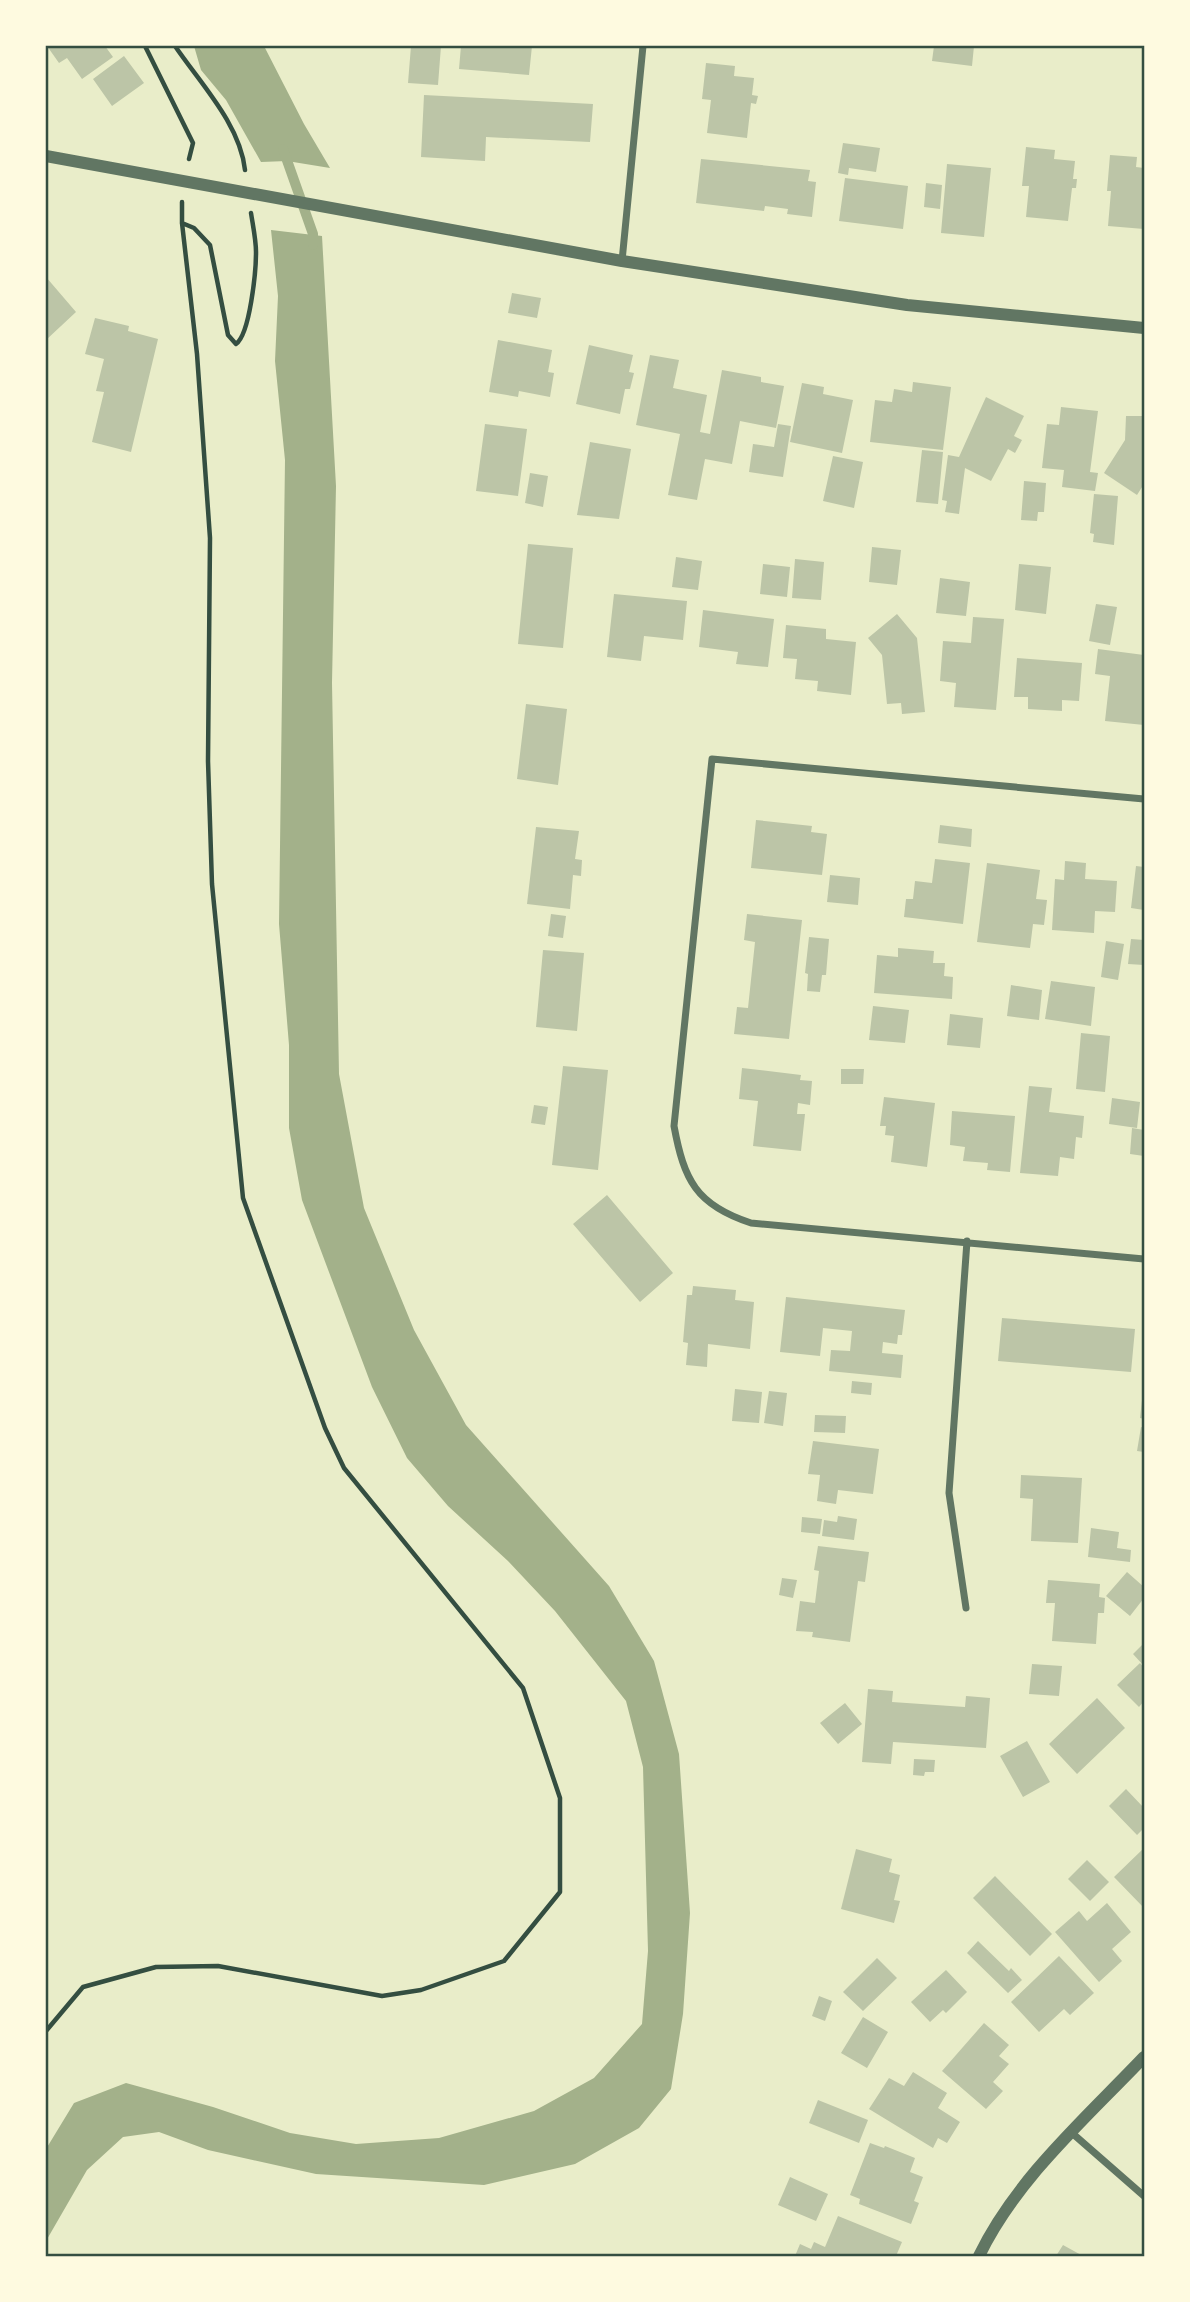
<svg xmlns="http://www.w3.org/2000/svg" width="1190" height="2302" viewBox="0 0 1190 2302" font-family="Merriweather,serif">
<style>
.water{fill:#a3b18a}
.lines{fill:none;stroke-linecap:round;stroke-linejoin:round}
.stream{stroke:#a3b18a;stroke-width:10}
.building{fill:#bcc5a7}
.path{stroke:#344e41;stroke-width:4.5}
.minor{stroke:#617663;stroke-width:7}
.tertiary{stroke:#617663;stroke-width:12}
.neatline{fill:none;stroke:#344e41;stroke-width:2.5}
</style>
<rect width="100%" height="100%" fill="#e9edc9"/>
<path class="water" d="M194,46H264L304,124L330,168L287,161L261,162L226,100L201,70Z
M271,230L322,236L336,486L332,683L339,1074L364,1208L414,1330L466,1425L609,1586L654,1661L679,1754L690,1913L683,2014L671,2089L639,2128L575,2164L484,2185L316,2174L208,2150L159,2132L123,2137L87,2170L46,2241V2149L74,2103L126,2083L213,2107L290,2133L356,2144L439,2138L534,2111L594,2078L642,2024L648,1951L643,1767L626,1701L555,1611L508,1561L448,1506L407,1458L372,1387L302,1200L289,1128V1045L279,924L285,460L275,361L278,296Z"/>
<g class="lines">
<path class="stream" d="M283,149L313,234V245"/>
</g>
<path class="building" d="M47,46H105L113,57L82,79L67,58L59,63Z
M411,46H441L438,85L408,83Z
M461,46H532L529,75L459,69Z
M934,46H974L972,66L932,61Z
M124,56L144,83L112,106L93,79Z
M706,63L735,66L734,76L754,78L752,95L758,96L756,104L751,103L747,138L707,133L711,100L702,99Z
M424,95L593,104L590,142L486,137L485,161L421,157Z
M843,143L880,148L876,172L849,168L848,175L838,173Z
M1026,147L1055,150L1054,159L1075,161L1073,179H1077L1076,188H1072L1068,221L1026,217L1029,186H1022Z
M1110,155L1137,157L1136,167L1144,168V229L1108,226L1111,191H1107Z
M701,159L810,170L808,181L816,182L812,217L787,214L788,209L765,206L764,211L696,203Z
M947,164L991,168L984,237L941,233Z
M845,178L908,186L903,229L839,221Z
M926,183L942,185L940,209L924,207Z
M46,277L76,312L46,340Z
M512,293L541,298L537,318L508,313Z
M95,318L129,326L128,331L158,339L131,452L92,442L104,392L96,391L104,359L85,354Z
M498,340L552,350L548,372L554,373L550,397L519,391L518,397L489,392Z
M589,345L633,355L629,372L634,373L630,389H625L620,414L576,404Z
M650,355L679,360L673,388L707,395L700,432L710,434L722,370L761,377V382L784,386L776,428L740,421L732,464L705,459L697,500L668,495L680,434L636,425Z
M913,382L951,387L943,450L870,442L875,400L892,402L894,389L912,392Z
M802,383L824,387L823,394L853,400L842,453L790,442Z
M986,397L1024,416L1014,436L1022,440L1015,453L1008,449L991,481L965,468L959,514L945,512L947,501L942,500L948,455L959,457Z
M1061,407L1098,411L1090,472L1098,473L1095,491L1062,487L1064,470L1042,468L1047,424L1059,425Z
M1126,416H1144V484L1137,495L1104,473L1125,440Z
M485,424L527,429L518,496L476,491Z
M778,424L791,426L783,477L749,472L753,444L774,447Z
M590,442L631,449L619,519L577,515Z
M922,450L943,452L938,504L916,502Z
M833,456L863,462L854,508L823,501Z
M530,473L548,476L543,507L525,503Z
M1024,481L1046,483L1044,512H1038L1037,521L1021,520Z
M1094,494L1118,496L1114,545L1093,542L1094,534L1090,533Z
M528,544L573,548L563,648L518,644Z
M872,547L901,550L897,585L869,582Z
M676,557L702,561L698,590L672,587Z
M795,559L824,562L821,600L792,598Z
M763,564L790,567L787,597L760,594Z
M1019,564L1051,567L1046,614L1015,610Z
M940,578L970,582L966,616L936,613Z
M614,594L687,601L683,640L644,636L641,661L607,657Z
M1096,604L1117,607L1110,645L1089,641Z
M703,610L774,619L768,667L736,664L738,652L699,647Z
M897,614L917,638L925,712L902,714L901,703L887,704L882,655L868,638Z
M973,617L1004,619L996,710L954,707L956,683L940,681L943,641L971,643Z
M786,625L826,629V639L856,642L851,695L817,691L818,681L795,679L797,659L783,658Z
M1098,649L1144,655V725L1105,721L1110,676L1095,674Z
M1017,658L1082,663L1079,701L1062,700V711L1028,709V697H1014Z
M526,704L567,709L558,785L517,779Z
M756,820L812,826L811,832L827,834L822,875L751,868Z
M940,825L972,829L971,847L938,843Z
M536,827L579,831L575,859L582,860L581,876L573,875L570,909L527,904Z
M935,859L970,863L963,924L904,917L906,899H913L915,881L932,883Z
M1065,861L1086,863L1085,879L1117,881L1115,912L1095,911L1094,933L1052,930L1055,879L1064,880Z
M987,863L1040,870L1036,899L1047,900L1044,925L1033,924L1030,948L977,942Z
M1136,866L1144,867V910L1131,908Z
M830,875L860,878L858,905L827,902Z
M551,914L566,916L563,938L548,936Z
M747,914L802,920L789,1039L734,1034L737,1007L748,1008L755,942L744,940Z
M809,937L829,939L826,975H822L820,992L807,991L808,974L805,973Z
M1131,939L1144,940V965L1128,964Z
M1106,941L1124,944L1118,980L1101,977Z
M898,948L934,951L933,963H945L944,976L953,977L952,999L874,993L877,955L898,957Z
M543,950L584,953L577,1031L536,1027Z
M1051,981L1095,987L1091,1026L1045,1019Z
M1011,985L1042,990L1039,1020L1007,1016Z
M873,1006L909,1010L905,1043L869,1040Z
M950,1014L983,1018L980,1048L947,1045Z
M1081,1033L1110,1036L1105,1092L1076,1089Z
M563,1066L608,1070L598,1170L552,1165Z
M742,1068L801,1075L800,1080L812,1081L810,1105L798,1103L797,1114H805L801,1151L753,1146L758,1101L739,1099Z
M841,1069H864L863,1084H841Z
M1029,1086L1052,1088L1049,1112L1084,1116L1082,1138L1076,1137L1074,1159L1060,1157L1058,1176L1020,1173Z
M884,1097L935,1103L927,1167L891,1162L894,1136L885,1135L886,1126H880Z
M1112,1098L1140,1102L1137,1128L1109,1124Z
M534,1105L548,1107L545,1125L531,1123Z
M952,1111L1015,1116L1010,1172L987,1170L988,1163L963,1161L965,1147L950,1145Z
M1132,1128L1144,1130V1156L1130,1154Z
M607,1195L673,1273L640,1302L573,1224Z
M693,1286L736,1290L735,1300L754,1302L750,1349L708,1344L707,1367L686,1365L688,1343L683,1342L687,1295H692Z
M786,1297L905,1310L902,1335H898L897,1344L883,1342L882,1353L903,1355L901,1378L829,1371L831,1350L850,1351L852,1331L823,1328L820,1356L780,1352Z
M1002,1318L1135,1329L1131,1372L998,1361Z
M852,1381L872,1383L871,1395L851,1393Z
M735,1389L762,1392L759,1423L732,1421Z
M769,1391L787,1393L783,1426L764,1423Z
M1143,1391H1144V1419L1140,1418Z
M815,1415L846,1416L845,1433L814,1432Z
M1141,1427L1144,1428V1452L1137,1451Z
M813,1441L879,1449L873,1494L838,1490L836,1504L817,1501L820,1475L808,1474Z
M1021,1475L1082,1478L1078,1543L1031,1541L1033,1499L1020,1498Z
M838,1516L857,1519L854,1540L822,1536L824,1520L837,1522Z
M802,1517L822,1519L820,1534L801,1532Z
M1091,1528L1119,1532L1117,1548L1131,1550L1130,1562L1088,1557Z
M818,1546L869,1552L865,1582L858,1581L850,1642L812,1637L813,1632L796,1631L800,1601L815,1603L819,1571L814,1570Z
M1127,1572L1144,1587V1598L1130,1616L1106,1596Z
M782,1578L797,1580L793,1598L779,1595Z
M1048,1580L1100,1584L1099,1597L1105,1598L1104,1613H1098L1096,1644L1052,1641L1055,1603H1046Z
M1144,1643V1666L1133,1654Z
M1140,1663L1144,1668V1701L1139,1707L1117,1685Z
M1032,1664L1062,1666L1059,1696L1029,1694Z
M868,1689L893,1691L892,1702L965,1707L966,1696L990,1698L986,1748L893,1742L891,1764L862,1762Z
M1097,1698L1125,1728L1077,1774L1049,1744Z
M845,1703L862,1724L838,1744L820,1723Z
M1027,1741L1050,1782L1023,1797L1000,1756Z
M914,1759L935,1760L934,1772H925L924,1776L913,1775Z
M1126,1789L1144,1808V1828L1137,1835L1109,1806Z
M1144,1848V1908L1114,1877Z
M856,1849L892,1859L889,1872L900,1875L894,1900L900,1901L894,1923L841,1909Z
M1087,1860L1109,1882L1090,1901L1068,1879Z
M995,1876L1052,1934L1030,1956L973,1898Z
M1107,1903L1131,1932L1112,1949L1122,1961L1099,1982L1055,1932L1079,1911L1087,1921Z
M978,1941L1009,1971L1011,1968L1022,1980L1008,1993L967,1953Z
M1059,1956L1094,1993L1070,2015L1064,2009L1039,2032L1011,2002Z
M877,1958L897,1978L863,2011L843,1992Z
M946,1970L967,1992L946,2013L943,2010L930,2022L911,2002Z
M819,1996L832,2001L825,2021L812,2016Z
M863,2017L888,2032L867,2068L841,2053Z
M984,2023L1009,2045L999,2056L1009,2064L993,2082L1003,2091L986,2109L942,2071Z
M913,2072L947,2093L938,2108L960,2122L947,2143L938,2138L933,2148L869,2109L889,2078L904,2086Z
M818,2100L868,2120L859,2143L809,2123Z
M870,2143L884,2148L885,2146L915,2158L910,2172L923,2177L914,2201L919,2203L911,2224L859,2204L860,2199L850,2195Z
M790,2177L828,2194L816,2221L778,2205Z
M838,2216L902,2242L896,2256H795L800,2244L811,2249L814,2242L825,2247Z
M1063,2245L1083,2256H1056Z"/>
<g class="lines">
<path class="path" d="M145,46L193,143L189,159
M175,46C200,83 240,124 245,170
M182,223L194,228L210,245L228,335L236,344C250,334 256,271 256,252C256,240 253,226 251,213
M46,2031L83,1987L156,1967L218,1966L382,1996L421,1990L504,1961L560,1892V1798L523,1688L344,1468L325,1428L243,1198L212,884L208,761L210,538L197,354L182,223V202"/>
<path class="minor" d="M622,261L643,46
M1144,799L712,759L674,1126C684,1180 696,1205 751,1223L1144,1259
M966,1608L949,1493L967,1241
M1072,2133L1144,2196"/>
<path class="tertiary" d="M46,156L622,261L907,305L1144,328
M979,2256C1016,2179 1086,2118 1144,2057"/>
</g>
<rect width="1190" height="2302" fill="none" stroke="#fefae0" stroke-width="94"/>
<rect x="47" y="47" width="1096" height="2208" class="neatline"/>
</svg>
